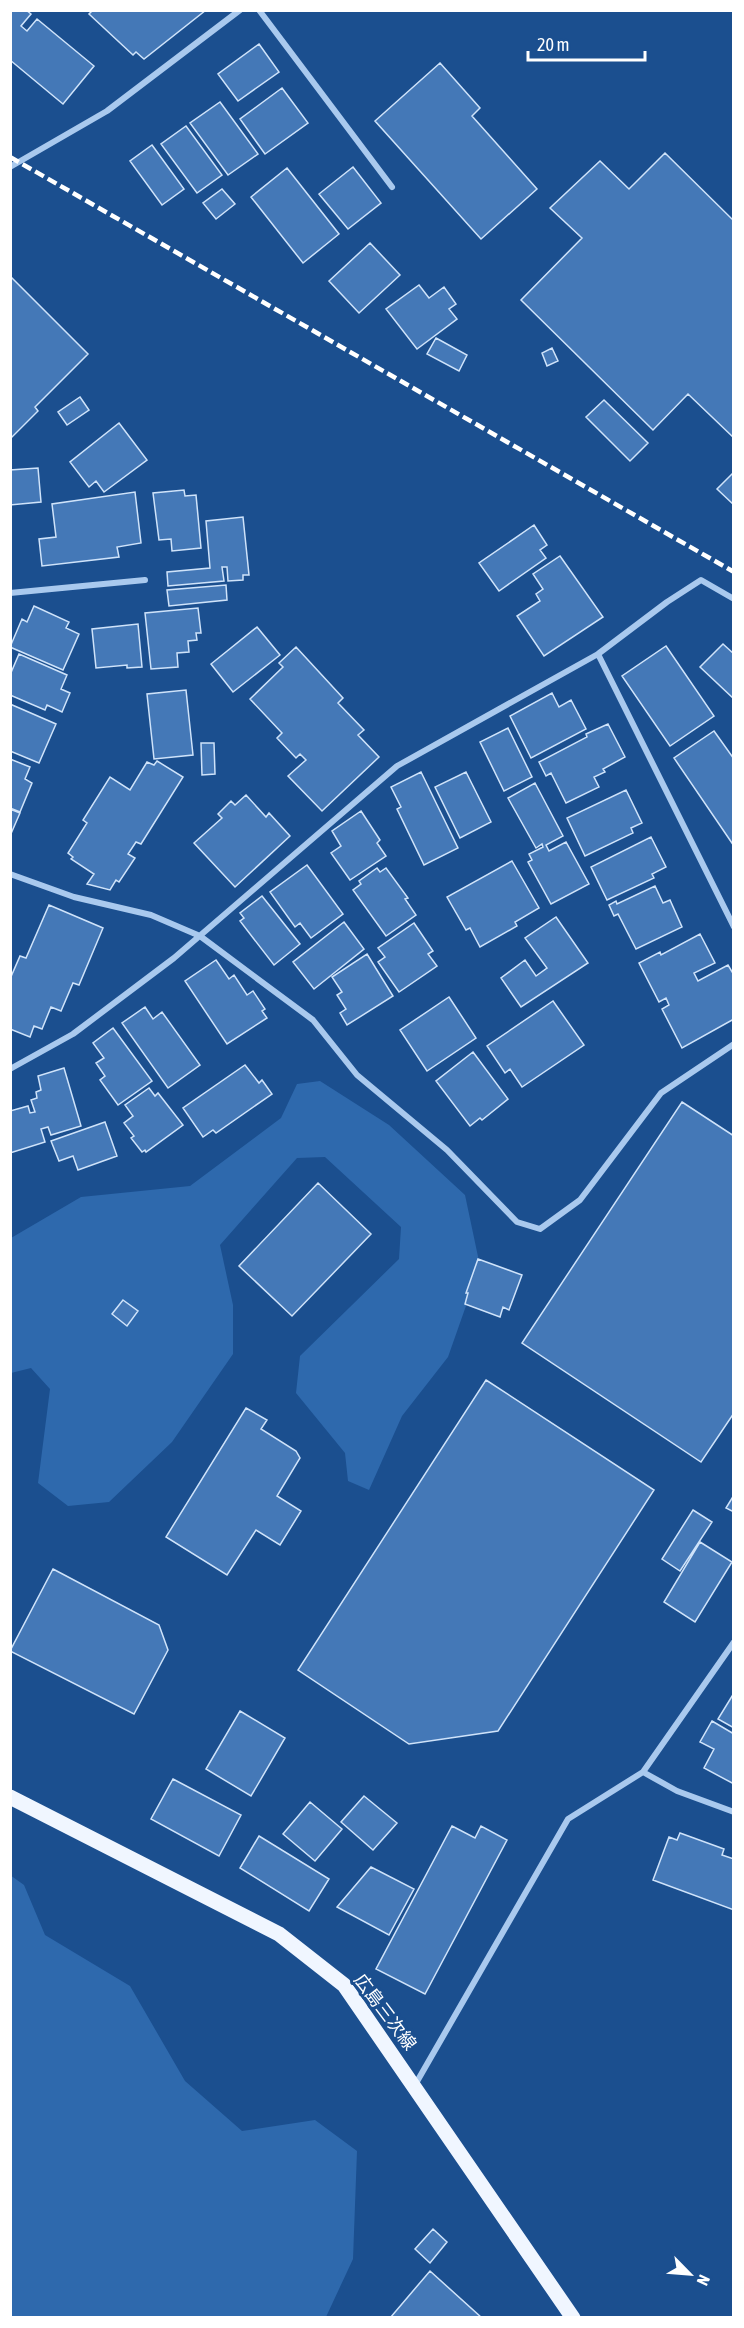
<svg xmlns="http://www.w3.org/2000/svg" width="744" height="2328" viewBox="0 0 744 2328" font-family="'Asap Condensed','Noto Sans JP',sans-serif">
<style>
.green{fill:#2e69ad}
.building{fill:#4478b7;stroke:#cfe3fa;stroke-width:1.5}
.lines{fill:none;stroke-linecap:round;stroke-linejoin:round}
.street{stroke:#a9c9ee;stroke-width:6}
.primary{stroke:#f0f6ff;stroke-width:15}
.rail{stroke:#fff;stroke-width:4.5;stroke-dasharray:10 4.5;stroke-linecap:butt}
.labels{text-anchor:middle;stroke-width:6;stroke-linejoin:round;paint-order:stroke}
.street-label{font-size:18px;fill:#fff;stroke:#1b4f8f}
</style>
<rect width="100%" height="100%" fill="#1b4f8f"/>
<path class="green" d="M320,1081L389,1125L465,1195L480,1266L448,1357L402,1416L369,1490L348,1481L345,1453L296,1393L300,1356L399,1259L401,1227L325,1157L297,1158L220,1245L233,1305V1354L172,1442L109,1502L68,1506L38,1483L50,1389L31,1368L11,1373V1238L81,1197L190,1186L281,1118L297,1084Z
M10,1875L24,1885L45,1935L130,1986L185,2081L242,2131L315,2120L357,2151L353,2259L326,2317H11Z"/>
<path class="building" d="M10,10H26L31,14L21,26L27,31L37,19L94,66L63,104L10,60Z
M93,10H206L144,59L136,52L133,55L89,14Z
M259,44L279,72L238,101L218,74Z
M440,63L480,108L472,116L537,189L481,239L375,121Z
M282,88L308,123L265,154L240,119Z
M220,102L258,154L228,175L190,123Z
M186,126L222,175L197,193L161,144Z
M152,145L184,189L162,205L130,161Z
M665,153L734,221V438L688,394L653,430L521,300L582,238L550,208L600,161L629,189Z
M353,167L381,203L348,229L319,194Z
M287,168L339,234L303,263L251,197Z
M222,189L235,204L216,219L203,203Z
M370,243L400,275L359,313L329,281Z
M10,276L88,354L35,407L38,411L10,439Z
M419,285L429,298L444,287L456,304L449,309L457,319L417,349L386,309Z
M436,338L467,355L459,371L427,354Z
M552,348L558,361L547,366L542,353Z
M80,397L89,410L67,425L58,412Z
M604,400L648,443L630,461L586,417Z
M119,423L147,460L104,492L96,481L89,487L70,462Z
M38,468L41,502L10,505V470Z
M734,472V505L717,489Z
M184,490L185,496L196,495L201,548L172,551L171,539L159,540L153,493Z
M135,492L141,543L117,547L119,557L42,566L39,539L56,537L52,504Z
M243,517L249,575H243V580L228,581L227,567H222L224,581L168,586L167,572L210,568L206,521Z
M534,525L547,545L540,550L546,558L499,591L479,563Z
M560,556L603,617L544,656L517,616L540,601L536,594L543,589L533,574Z
M226,585L227,600L169,606L167,590Z
M34,606L69,622L66,628L79,634L63,670L10,647L22,619L27,622Z
M198,608L201,633H196L197,640L188,641L189,652L177,653L178,667L151,669L145,613Z
M138,624L142,667L127,668V665L96,668L92,629Z
M257,627L280,655L233,692L211,664Z
M723,644L734,654V699L700,667Z
M666,646L714,716L670,746L622,676Z
M296,647L343,698L338,703L364,730L358,735L379,757L322,811L288,776L306,760L300,754L296,758L277,738L282,733L250,699L283,667L279,663Z
M19,654L67,675L61,689L70,693L62,712L47,705L45,710L10,695V675Z
M186,690L193,755L154,759L147,694Z
M552,693L559,707L571,700L586,729L531,758L510,716Z
M10,704L56,724L39,763L10,751Z
M608,724L625,757L603,769L605,772L594,777L599,787L566,803L551,773L546,776L539,762L587,737L586,734Z
M508,728L532,777L504,791L480,742Z
M714,731L734,759V846L674,758Z
M201,743H214L215,774L202,775Z
M10,759L30,767L25,779L32,783L20,812L10,808Z
M157,761L183,777L141,844L136,842L128,854L135,858L119,882L116,880L110,890L87,884L94,874L71,859L73,857L68,853L87,823L83,820L110,777L130,790L147,762L154,765Z
M421,772L458,848L424,865L397,809L401,807L391,787Z
M466,772L491,822L460,838L435,787Z
M535,783L563,836L546,845L549,851L566,842L589,884L551,904L528,862L532,860L529,854L543,847L542,844L536,848L508,798Z
M626,790L642,823L631,828L633,833L585,856L567,818Z
M246,795L266,817L269,813L290,836L235,887L194,843L222,818L218,814L231,801L235,805Z
M10,809L20,813L10,836Z
M361,811L380,840L377,843L386,856L350,880L331,853L341,846L332,831Z
M651,837L666,867L652,874L654,878L607,900L591,867Z
M512,861L539,908L515,922L517,926L480,947L470,928L466,930L447,897Z
M307,865L343,914L311,938L300,923L295,927L270,892Z
M377,868L380,872L386,868L408,898L405,899L416,915L386,936L353,890L361,884L359,881Z
M655,886L663,903L670,900L682,927L636,949L618,914L614,916L609,905L616,901L617,904Z
M262,896L300,944L274,965L240,921L244,918L240,913Z
M49,905L103,928L79,985L73,983L61,1011L51,1007L42,1029L34,1026L30,1037L10,1029V979L20,956L26,958Z
M556,917L588,963L521,1007L501,978L525,960L536,976L547,968L525,938Z
M344,922L364,949L314,989L293,962Z
M414,923L433,951L428,954L437,966L399,992L378,962L385,957L378,948Z
M700,934L715,963L694,973L698,981L728,965L734,975V1019L682,1048L662,1009L669,1005L666,998L659,1002L639,963L660,952L661,955Z
M367,954L393,996L347,1025L340,1013L346,1009L337,995L342,992L332,977Z
M216,960L229,979L234,975L247,995L253,991L265,1009L262,1011L267,1018L227,1044L185,981Z
M449,997L476,1038L427,1071L400,1030Z
M553,1001L584,1045L522,1087L510,1069L505,1073L487,1046Z
M145,1007L153,1019L162,1012L200,1065L168,1088L122,1023Z
M113,1028L152,1081L118,1105L100,1080L105,1076L96,1063L104,1058L93,1043Z
M473,1052L508,1099L482,1120L480,1118L470,1126L436,1081Z
M245,1065L259,1083L262,1080L272,1094L216,1133L213,1130L203,1137L183,1108Z
M64,1068L81,1126L51,1135L48,1127L41,1129L45,1142L10,1153V1111L28,1106L30,1113L35,1112L31,1100L37,1098L36,1092L41,1090L38,1076Z
M149,1088L155,1096L158,1093L183,1125L146,1152L145,1150L142,1152L131,1138L134,1136L124,1123L133,1116L125,1105Z
M682,1102L734,1136V1413L701,1462L522,1343Z
M105,1122L117,1156L78,1170L73,1156L59,1161L51,1141Z
M318,1183L371,1234L292,1316L239,1266Z
M478,1259L522,1275L509,1310L503,1307L500,1317L465,1304L468,1293H466Z
M123,1300L138,1311L127,1326L112,1314Z
M486,1380L654,1490L498,1731L409,1744L298,1670Z
M246,1408L267,1420L261,1429L296,1451L300,1458L277,1496L301,1511L280,1545L256,1530L227,1575L166,1537Z
M734,1495V1512L726,1508Z
M693,1510L712,1522L680,1571L662,1559Z
M700,1542L732,1562L695,1622L664,1602Z
M53,1569L159,1625L168,1650L134,1714L10,1651Z
M734,1693V1728L718,1719Z
M240,1711L285,1738L251,1796L206,1769Z
M712,1721L734,1734V1784L704,1768L714,1749L700,1742Z
M173,1779L241,1815L219,1856L151,1819Z
M364,1796L397,1823L373,1850L341,1822Z
M310,1802L342,1829L315,1861L283,1834Z
M452,1826L475,1838L481,1826L507,1840L425,1994L376,1969Z
M680,1833L724,1849L722,1855L734,1859V1910L653,1880L669,1837L677,1840Z
M259,1836L329,1879L309,1911L240,1868Z
M371,1867L414,1889L389,1935L337,1907Z
M433,2229L447,2242L430,2263L415,2249Z
M430,2271L482,2318H390Z"/>
<g class="lines">
<path class="street" d="M259,10L392,187
M10,167L107,111L240,10
M10,593L145,580
M598,654L734,927
M10,874L74,897L151,915L200,936L313,1020L357,1075L447,1150L517,1222L540,1229L580,1200L661,1093L734,1044
M10,1069L73,1034L174,958L397,766L598,654L667,602L701,580L734,599
M643,1772L677,1791L734,1812
M415,2085L568,1819L643,1772L734,1642"/>
<path class="primary" d="M10,1797L279,1934L344,1985L573,2318"/>
<path class="rail" d="M10,157L734,572"/>
</g>
<g class="labels">
<g class="street-label">
<text transform="translate(385 2012) rotate(53)" y="6">広島三次線</text>
</g>
</g>
<rect width="744" height="2328" fill="none" stroke="#ffffff" stroke-width="24"/>
<g transform="translate(690 2274) rotate(115)" stroke="#1b4f8f" stroke-width="4.5" paint-order="stroke">
<path d="M0-4.5L10 22L0 15L-10 22Z" fill="#ffffff"/>
<text y="-9" font-size="16" font-weight="bold" text-anchor="middle" fill="#ffffff">N</text>
</g>
<path d="M528 51v9h117v-9" fill="none" stroke="#ffffff" stroke-width="3"/>
<text x="537" y="51" font-size="18" fill="#ffffff" stroke="#1b4f8f" stroke-width="4.5" paint-order="stroke">20 m</text>
</svg>
